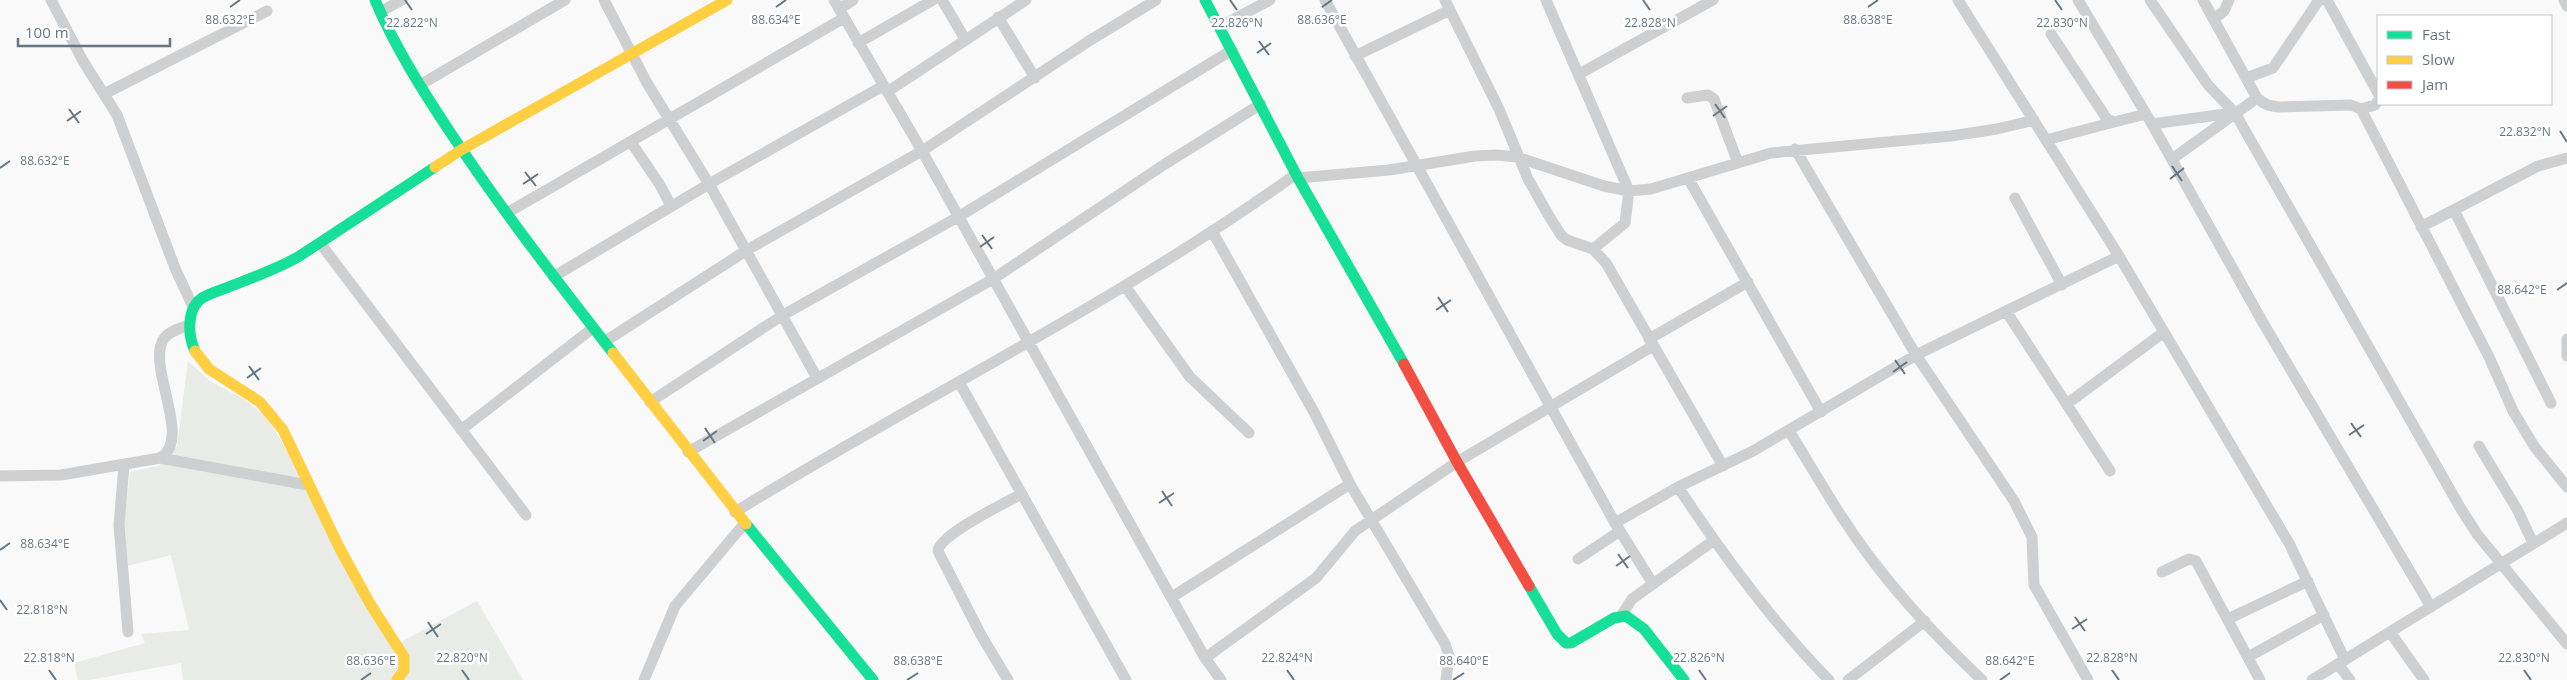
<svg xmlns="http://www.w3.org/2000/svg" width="2567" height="680" viewBox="0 0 2567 680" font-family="'Open Sans',sans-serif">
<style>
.green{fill:#e8ebe6}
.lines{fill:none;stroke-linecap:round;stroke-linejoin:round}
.street{stroke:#cecfd0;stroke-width:11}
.fast{stroke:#16e098;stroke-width:11}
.slow{stroke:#ffcf43;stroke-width:11}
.jam{stroke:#f24e42;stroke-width:11}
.ticks{fill:none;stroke:#657683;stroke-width:2}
.ticks-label{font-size:12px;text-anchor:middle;fill:#657683;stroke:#fff;stroke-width:5;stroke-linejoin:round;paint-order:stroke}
</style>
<rect width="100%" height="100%" fill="#f9f9f9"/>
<path class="green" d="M188,361L210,381L245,400L264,415L279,437L393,646L477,601L523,680H183L181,663L90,680H78L74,663L145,643L141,634L189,630L171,555L127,566L123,531L130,472L159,466L177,446Z"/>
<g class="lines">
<path class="street" d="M51,0L83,61L117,115L175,268L193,307
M604,0L647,83L709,184L817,378
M834,0L922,151L1205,658L1221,680
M942,0L965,39
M1325,0L1615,523L1653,584
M1445,0L1499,109L1528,179L1549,216L1561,235L1567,240L1593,249L1606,263L1723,466
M1546,0L1629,191L1625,223L1593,249
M1958,0L2119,256L2290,545L2345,660
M2078,0L2152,124L2262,321L2431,607
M2150,0L2208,85L2235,113L2461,509L2477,534L2567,644
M2203,0L2257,98C2265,105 2270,106 2279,107L2351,105L2361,109L2489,357L2513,411L2534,446L2567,487
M2327,0L2378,93
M2564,0L2567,6
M839,9L853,0
M380,12L402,0
M998,17L1035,78
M2214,19L2224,11L2229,0
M1219,27L1270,0
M2051,34L2107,119L2114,122L2146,114
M858,43L933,0
M1355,56L1450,10
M1579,74L1713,0
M2246,78L2273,68L2319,0
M420,85L565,0
M887,92L1026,0
M104,94L267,11
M1687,98L1708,95L1714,99L1738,163
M2361,109L2375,105L2378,101
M2152,124L2233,113
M2046,140L2114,122
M631,142L660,185L671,206
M1795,149L1916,355L2014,501L2032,537L2034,585L2088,680
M2172,159L2257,98
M1298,178L1389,170L1475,156L1497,155L1517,157L1604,186L1629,191L1651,189L1771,153L1951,136L1997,129L2034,120
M1688,178L1821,412
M2015,198L2062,285
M2454,210L2551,403
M507,213L844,18
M2421,227L2538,166L2567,158
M1212,231L1315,414L1350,484L1445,644L1449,656L1446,680
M320,243L526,515
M553,277L709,184L883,86
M1125,286L1190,377L1249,433
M2006,311L2110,471
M1649,339L1748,282
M2567,339V356
M604,342L747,250L922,151L1089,41L1156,0
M959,382L1126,680
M650,402L783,315L958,217L1232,50
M2068,403L2164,332
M461,430L593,328
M1789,431C1817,476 1843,523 1876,565C1906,604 1946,646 1982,680
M2479,446L2517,509L2533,543
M688,452L993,279L1165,164L1261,104
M160,458L308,485
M124,465L119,525L128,632
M0,476L61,475L160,458C193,439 147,368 163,340C168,331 181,328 189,325
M1678,487C1723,555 1772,622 1829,680
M735,512C921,397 1118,302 1296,174
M1615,523L1678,487L1753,451L1916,355L2119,256
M1578,559L1620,531
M2162,572L2189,559L2196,561L2260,680
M1172,597L1350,484
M1621,616L1632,599L1713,541
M2228,619L2308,581
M2390,632L2424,680
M2248,657L2324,615
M1205,658L1316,578L1355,531L1457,462L1653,346
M2338,664L2350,680
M644,680L675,606L744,524
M1008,680L981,635L938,551C940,534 1004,504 1021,494
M1848,680L1925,621
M2312,680L2567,523"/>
<path class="fast" d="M375,0C395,47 422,90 450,132C501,209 557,281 613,353
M1205,0L1298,178L1404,364
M195,351C188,336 186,309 202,298C210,293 222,290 231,286C254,277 277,269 298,257L435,167
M746,524L873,680
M1529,586L1557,634L1566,643H1571L1614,618L1626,616L1644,629L1684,680"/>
<path class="slow" d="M435,167L461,150L727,0
M195,351L209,369L260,402L283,430L339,547L369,602L404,657V670L397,680
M613,353L746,524"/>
<path class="jam" d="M1404,364L1457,462L1529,586"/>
</g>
<path class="ticks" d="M405,0L412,10M1230,0L1237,10M1643,0L1650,10M2055,0L2062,10M230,7L240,0M776,7L786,0M1322,7L1332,0M1868,7L1878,0M1259,41L1269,55M1257,53L1271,43M1715,104L1725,118M69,109L79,123M1713,116L1727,106M67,121L81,111M2560,131L2567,142M2172,166L2182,181M0,168L10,161M525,172L536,186M2170,179L2184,168M523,184L538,174M982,235L992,249M980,247L994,237M2557,290L2567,283M1438,297L1448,312M1436,310L1451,300M1895,360L1905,374M249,366L259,380M1893,372L1907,362M247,378L261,368M2351,423L2361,437M705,428L715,443M2349,435L2364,425M703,441L717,431M1162,491L1172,506M1159,503L1174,493M0,550L10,543M1618,554L1628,568M1616,566L1630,556M0,600L7,610M2075,617L2085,631M428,622L438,637M2072,629L2087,619M426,634L441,624M49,670L56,680M462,670L469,680M1287,670L1294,680M1699,670L1706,680M2112,670L2119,680M2524,670L2531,680M361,680L371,673M907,680L918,673M1453,680L1464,673M2000,680L2010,673"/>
<g class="ticks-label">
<text x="776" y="24">88.634°E</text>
<text x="1322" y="24">88.636°E</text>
<text x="1868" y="24">88.638°E</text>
<text x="230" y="24">88.632°E</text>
<text x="412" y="27">22.822°N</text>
<text x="1237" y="27">22.826°N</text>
<text x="1650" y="27">22.828°N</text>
<text x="2062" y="27">22.830°N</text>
<text x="2525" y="136">22.832°N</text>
<text x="45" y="165">88.632°E</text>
<text x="2522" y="294">88.642°E</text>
<text x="45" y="548">88.634°E</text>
<text x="42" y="614">22.818°N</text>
<text x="49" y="662">22.818°N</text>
<text x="462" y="662">22.820°N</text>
<text x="1287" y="662">22.824°N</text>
<text x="1699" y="662">22.826°N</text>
<text x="2112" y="662">22.828°N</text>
<text x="2524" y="662">22.830°N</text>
<text x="371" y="665">88.636°E</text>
<text x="918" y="665">88.638°E</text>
<text x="1464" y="665">88.640°E</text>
<text x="2010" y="665">88.642°E</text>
</g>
<rect x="2377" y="15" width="175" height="90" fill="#ffffff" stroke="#c1c8cd"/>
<rect x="2387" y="31" width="25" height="8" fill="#16e098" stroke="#c1c8cd"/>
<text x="2422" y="40" font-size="15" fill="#657683">Fast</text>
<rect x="2387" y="56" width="25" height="8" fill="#ffcf43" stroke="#c1c8cd"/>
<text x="2422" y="65" font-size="15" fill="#657683">Slow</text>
<rect x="2387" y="81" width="25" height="8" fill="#f24e42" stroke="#c1c8cd"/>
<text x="2422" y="90" font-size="15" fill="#657683">Jam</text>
<path d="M18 38v8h152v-8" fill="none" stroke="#657683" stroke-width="2.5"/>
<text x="25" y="38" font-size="15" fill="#657683" stroke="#ffffff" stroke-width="4" paint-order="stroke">100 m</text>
</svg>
